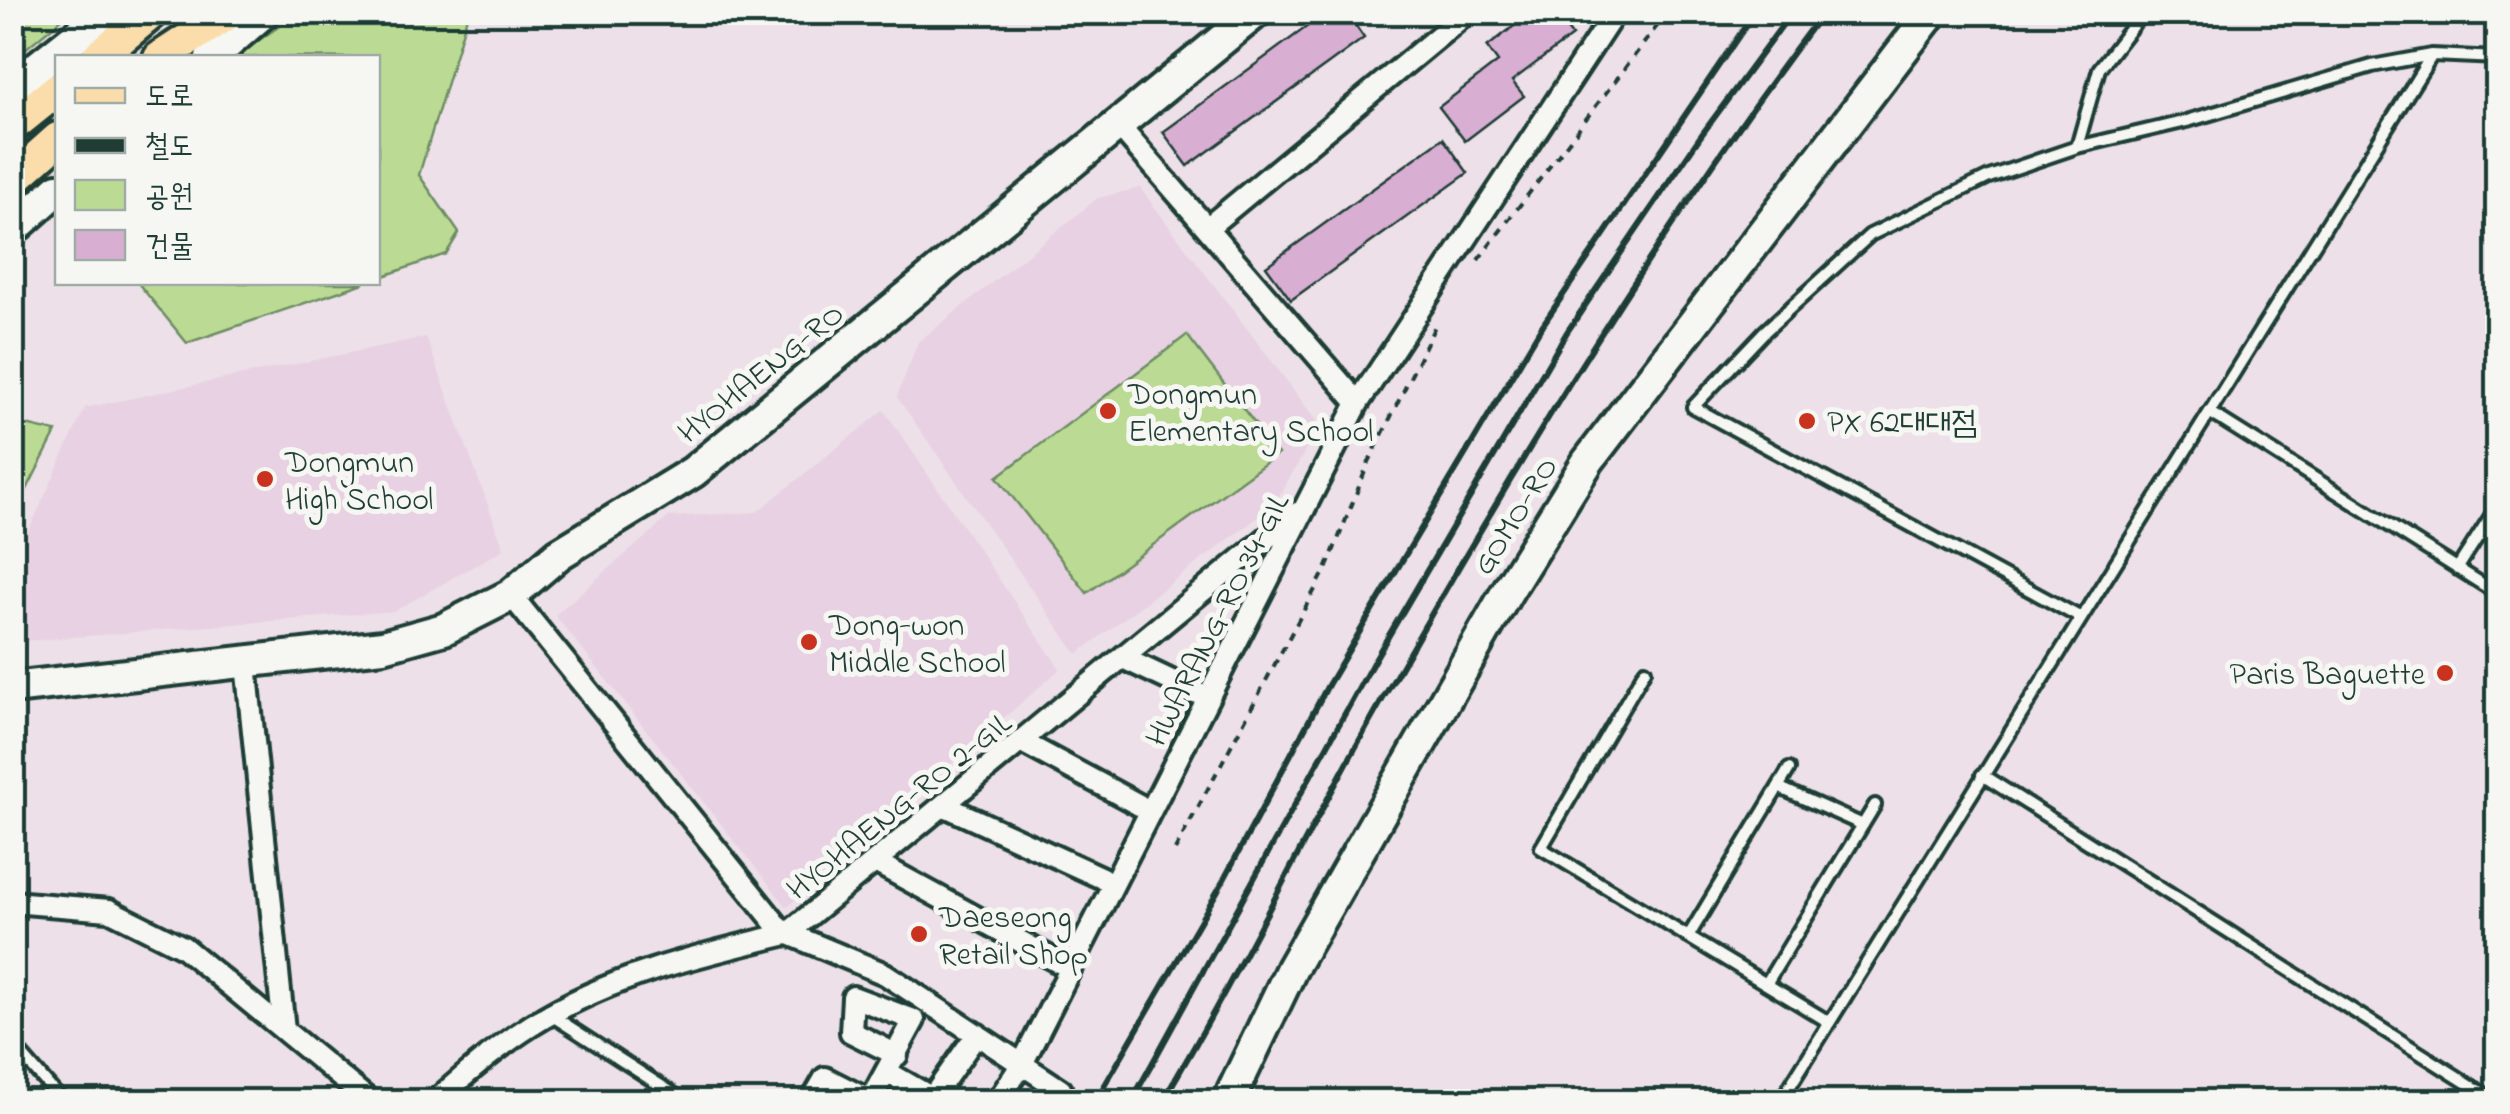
<svg xmlns="http://www.w3.org/2000/svg" width="2510" height="1114" viewBox="0 0 2510 1114" font-family="'Indie Flower','Poor Story',sans-serif">
<style>
.built{fill:#e7d1e2}
.green{fill:#bbdb94;stroke:#6d8c64;stroke-width:2.5}
.building{fill:#d8aed3;stroke:#1f3d34;stroke-width:2.5}
.lines{fill:none;stroke-linecap:round;stroke-linejoin:round}
.street-tunnel{stroke:#c4bfc5;stroke-width:20;stroke-dasharray:20 10;stroke-linecap:butt}
.lane-casing{stroke:#1f3d34;stroke-width:18}
.street-casing{stroke:#1f3d34;stroke-width:28}
.secondary-casing{stroke:#1f3d34;stroke-width:38}
.primary-casing{stroke:#1f3d34;stroke-width:40}
.path{stroke:#1f3d34;stroke-width:4;stroke-dasharray:8 8;stroke-linecap:butt}
.lane{stroke:#f6f6f2;stroke-width:10}
.street{stroke:#f6f6f2;stroke-width:20}
.secondary{stroke:#f6f6f2;stroke-width:30}
.primary{stroke:#fbddab;stroke-width:32}
.rail{stroke:#1f3d34;stroke-width:6}
.poi-dot{fill:#c8321e;stroke:#f6f6f2;stroke-width:4}
.labels{text-anchor:middle;stroke-width:10;stroke-linejoin:round;paint-order:stroke}
.street-label{font-size:32px;fill:#1f3d34;stroke:#f6f6f2}
.poi-label{font-size:32px;fill:#1f3d34;stroke:#f6f6f2;text-anchor:start}
</style>
<rect width="100%" height="100%" fill="#ede0e9"/>
<filter id="ink" filterUnits="userSpaceOnUse"><feTurbulence type="fractalNoise" baseFrequency=".01" numOctaves="2"/><feDisplacementMap in="SourceGraphic" scale="20" xChannelSelector="R" yChannelSelector="G"/><feConvolveMatrix kernelMatrix="1 2 1 2 8 2 1 2 1" color-interpolation-filters="sRGB"/></filter>
<g filter="url(#ink)">
<path class="built" d="M1140,188L1320,425L1274,505L1077,654L897,397L918,342L1098,198Z
M426,337L504,549L394,611L13,642V565L85,408Z
M884,410L1060,669L787,907L555,615L669,517L757,512Z"/>
<path class="green" d="M12,13L13,12L69,13L13,59Z
M298,13H468L419,175L459,233L446,254L378,278V58L235,57Z
M138,283H364L187,343Z
M1187,335L1278,454L1087,593L997,477Z
M13,422L56,432L13,517L12,422Z"/>
<path class="building" d="M1327,12H1346L1364,38L1188,166L1163,132Z
M1532,12H1554L1572,36L1512,81L1524,96L1465,141L1439,107L1498,62L1487,47Z
M1443,138L1468,173L1291,300L1266,266Z"/>
<g class="lines">
<path class="street-tunnel" d="M1061,1090L1077,1102"/>
<g class="lane-casing">
<path id="lane" d="M2077,147L2099,69L2143,12
M2211,413L2498,594
M2457,569L2498,505
M2081,618L1693,407L1764,332L1870,235L1989,177L2077,147L2187,121L2372,66L2432,55
M1645,670L1541,848L1829,1022
M1982,775L2497,1102
M1778,787L1863,825
M1688,937L1789,769
M1766,984L1875,805
M551,1015L686,1102
M12,1033L16,1048L13,1053
M16,1048L63,1102
M1780,1102L2432,55L2498,58"/>
</g>
<g class="street-casing">
<path id="street" d="M1118,125L1358,403
M1207,228L1468,12
M511,595L782,931L885,974L1061,1090
M1123,658L1197,693
M246,664L284,1030
M1022,742L1139,805
M945,806L1102,878
M877,863L1058,962
M12,902L109,910L183,947L371,1102
M887,1072L932,1098L977,1034
M434,1102C465,1075 497,1047 532,1025C609,976 699,955 787,934L1297,513
M811,1102L825,1078L870,1101L914,1020L853,997L851,1032L897,1055
M997,1102L1022,1064L1358,403L1615,12"/>
</g>
<g class="secondary-casing">
<path id="secondary" d="M211,58L264,12
M12,87L107,12
M12,230L58,189
M12,688L383,646L444,629L511,595L559,554L693,472L1256,12
M1228,1102L1292,968L1507,592L1588,461L1932,12"/>
</g>
<g class="primary-casing">
<path id="primary" d="M97,58L152,12
M160,58L230,12
M12,126L58,89
M12,180L58,139"/>
</g>
<path class="path" d="M1478,260L1664,17L1659,12
M1175,850L1327,567L1368,464L1435,326"/>
<use href="#lane" class="lane"/>
<use href="#street" class="street"/>
<use href="#secondary" class="secondary"/>
<use href="#primary" class="primary"/>
<path class="rail" d="M1095,1102L1221,885L1328,685L1540,329L1755,12
M1131,1102L1375,659L1567,332L1700,137L1792,12
M1162,1102C1237,977 1300,845 1372,718C1510,474 1654,236 1823,12"/>
</g>
</g>
<g class="poi-dot">
<circle cx="1108" cy="411" r="10"/>
<circle cx="1807" cy="421" r="10"/>
<circle cx="265" cy="479" r="10"/>
<circle cx="809" cy="642" r="10"/>
<circle cx="2445" cy="673" r="10"/>
<circle cx="919" cy="934" r="10"/>
</g>
<g class="labels">
<g class="street-label">
<text transform="translate(760 372) rotate(-39)" y="11">HYOHAENG-RO</text>
<text transform="translate(1514 515) rotate(-58)" y="11">GOMO-RO</text>
<text transform="translate(1216 619) rotate(-63)" y="11">HWARANG-RO 34-GIL</text>
<text transform="translate(898 805) rotate(-39)" y="11">HYOHAENG-RO 2-GIL</text>
</g>
<g class="poi-label">
<text x="1128" y="404">Dongmun<tspan x="1128" dy="37">Elementary School</tspan></text>
<text x="1827" y="432">PX 62대대점</text>
<text x="285" y="472">Dongmun<tspan x="285" dy="37">High School</tspan></text>
<text x="829" y="635">Dong-won<tspan x="829" dy="37">Middle School</tspan></text>
<text x="2425" y="684" text-anchor="end">Paris Baguette</text>
<text x="939" y="927">Daeseong<tspan x="939" dy="37">Retail Shop</tspan></text>
</g>
</g>
<rect width="2510" height="1114" fill="none" stroke="#f6f6f2" stroke-width="50"/>
<rect x="25" y="25" width="2460" height="1064" fill="none" stroke="#1f3d34" stroke-width="4" filter="url(#ink)"/>
<rect x="55" y="55" width="325" height="230" fill="#f6f6f2" stroke="#a0aca6" stroke-width="2.5"/>
<rect x="75" y="88" width="50" height="15" fill="#fbddab" stroke="#a0aca6" stroke-width="2.5"/>
<text x="145" y="105" font-size="30" fill="#1f3d34">도로</text>
<rect x="75" y="138" width="50" height="15" fill="#1f3d34" stroke="#a0aca6" stroke-width="2.5"/>
<text x="145" y="155" font-size="30" fill="#1f3d34">철도</text>
<rect x="75" y="180" width="50" height="30" fill="#bbdb94" stroke="#a0aca6" stroke-width="2.5"/>
<text x="145" y="205" font-size="30" fill="#1f3d34">공원</text>
<rect x="75" y="230" width="50" height="30" fill="#d8aed3" stroke="#a0aca6" stroke-width="2.5"/>
<text x="145" y="255" font-size="30" fill="#1f3d34">건물</text>
</svg>
